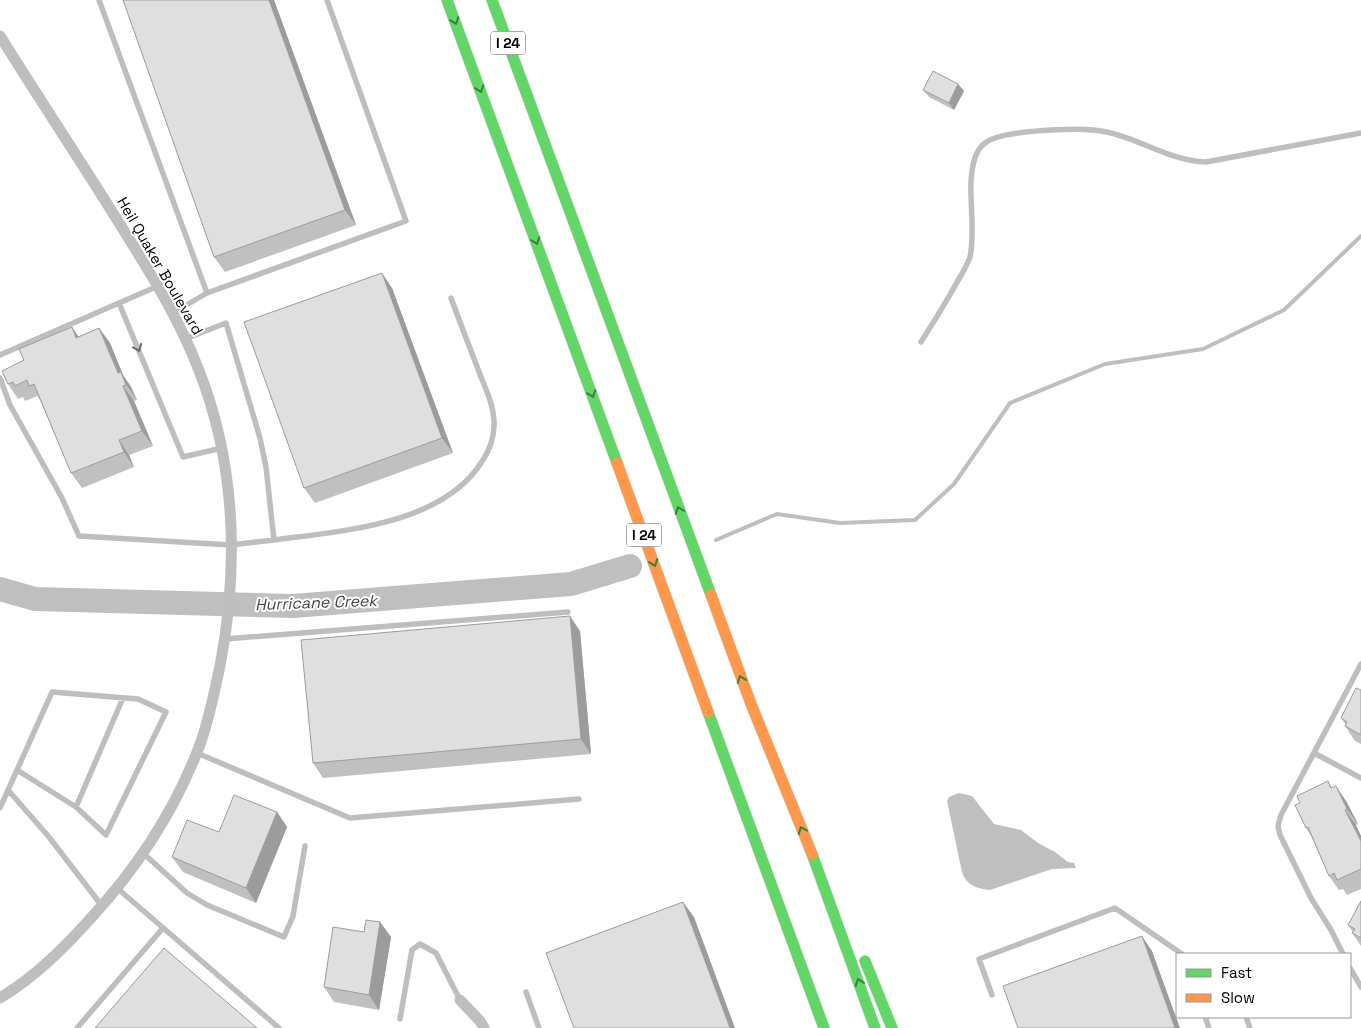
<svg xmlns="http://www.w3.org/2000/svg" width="1361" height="1028" viewBox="0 0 1361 1028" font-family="'Space Grotesk',sans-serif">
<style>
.water{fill:#bfbfbf}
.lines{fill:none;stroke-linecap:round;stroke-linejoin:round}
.stream{stroke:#bfbfbf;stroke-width:4}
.river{stroke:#bfbfbf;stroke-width:24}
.fast-casing{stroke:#dbdbdb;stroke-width:12}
.slow-casing{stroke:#dbdbdb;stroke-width:12}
.lane{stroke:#bebebe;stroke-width:5.5}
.street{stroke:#bebebe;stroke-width:11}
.fast{stroke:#63d668;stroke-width:11}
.slow{stroke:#ff974d;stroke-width:11}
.wall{fill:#c0c0c0}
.shaded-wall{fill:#9c9c9c}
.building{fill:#dfdfdf;stroke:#9c9c9c}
.oneway{stroke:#3b803e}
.oneway2{stroke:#686868}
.labels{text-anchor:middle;stroke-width:4;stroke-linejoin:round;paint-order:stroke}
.shield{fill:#fff;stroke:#4c4c4c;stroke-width:1}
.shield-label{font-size:14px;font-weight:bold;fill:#000}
.street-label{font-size:15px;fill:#000;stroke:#fff}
.water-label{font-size:16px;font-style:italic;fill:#444;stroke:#fff}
</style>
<rect width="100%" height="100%" fill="#fff"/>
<path class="water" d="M959,793L972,796L994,824L1021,830L1038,843L1055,852L1068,862L1074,863L1076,868L1052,869L990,890C977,889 966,885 962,872L947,801L949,797Z"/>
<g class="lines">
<path class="stream" d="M716,540L777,514L840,523L915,520L954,484L1010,403L1105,364L1203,349L1284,310L1361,236"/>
<path class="river" d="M0,589L35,599L293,606L571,584L630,566"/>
<g class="fast-casing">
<path id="fast" d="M447,0L617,463
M492,0L711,595
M708,712L824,1028
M812,854L875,1028
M865,961L892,1028"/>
</g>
<g class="slow-casing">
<path id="slow" d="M617,463L708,712
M711,595L751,704L812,854"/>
</g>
<path class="lane" d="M99,0L207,293
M119,303L183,457L222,448
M173,313L207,293L406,221L327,0
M921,342C933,323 945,304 956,284C961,275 967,266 970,257C975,234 970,205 971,181C972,168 974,151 985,143C1002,130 1072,128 1093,130C1133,133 1166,161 1206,162L1361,133
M0,355L158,286
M0,378L10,405L62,498L79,536L231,545L274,540L266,467L260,438L226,323L185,339
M274,540C341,531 441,525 481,463C490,450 495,436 494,420C493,402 484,386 478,369C469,346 460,322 451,298
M225,639L568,612
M197,753L350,818L579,799
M1314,753L1361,778
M17,770L76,807L123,698
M8,790L49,837L102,906
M0,808L52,692L138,699L166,712L106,835L76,807
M143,853L187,893L207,905L284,937L293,916L305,846
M117,888L279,1028
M1343,954L1331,930L1311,898L1280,835L1278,826L1281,815L1361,664
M1350,968L1361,987
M526,992L539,1028
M992,995L979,959L1115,908L1182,954
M1205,1017L1209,1028
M1246,1017L1250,1028
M400,1019L412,950L420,944L436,953L460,1000
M77,1028L163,928"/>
<path class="street" d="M0,36C38,97 78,157 116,218C146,266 177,314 198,368C236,463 239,567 220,666C214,693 209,721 199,747C175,810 136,869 91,918C64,948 35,977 0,998
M460,1000L480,1021L484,1028"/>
<use href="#fast" class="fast"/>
<use href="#slow" class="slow"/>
</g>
<path class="wall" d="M123,0H274L356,225L225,272L214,257Z
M958,84L964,91L954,110L929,97L923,90Z
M392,288L453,453L315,503L304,488Z
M99,328L110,343L123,375L131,387L137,400L134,401L153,446L129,455L134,467L82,488L71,473L40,400L37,396L25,401L23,397L18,399L8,384L79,337Z
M580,631L591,754L323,778L313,763Z
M1361,690V744L1355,741L1345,726L1346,725L1341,718Z
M1328,781L1332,788L1346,801L1358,824L1356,825V827L1361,836V889L1347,895L1343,889L1339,890L1329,876L1311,836L1306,828L1300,803Z
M277,812L287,827L256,903L183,872L172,857L219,832Z
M1361,901V946L1352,933L1353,932L1348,925Z
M380,922L391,937L379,1010L334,1002L324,987L364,932Z"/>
<path class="shaded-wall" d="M269,0H274L356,225L345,210Z
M958,84L964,91L954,110L949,103Z
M382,273L392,288L453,453L442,438Z
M72,327L82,342L76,338Z
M99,328L110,343L123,375L131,387L137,400L118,373Z
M123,386L134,401L153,446L142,431Z
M119,440L129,455L134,467L124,452Z
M570,616L580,631L591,754L581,739Z
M1336,786L1346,801L1358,824L1347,809Z
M1345,810L1356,825L1361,836V841L1346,812Z
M277,812L287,827L256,903L246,888Z
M683,902L694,917L735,1028H730Z
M380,922L391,937L379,1010L369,995Z
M1142,936L1152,951L1180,1028H1175Z"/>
<path class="building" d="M123,0H269L345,210L214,257Z
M933,71L958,84L949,103L923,90Z
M382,273L442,438L304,488L244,322Z
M72,327L76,338L99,328L118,373L121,372L126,385L123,386L142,431L119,440L124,452L71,473L34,384L29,386L27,380L15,386L13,382L8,384L2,371L24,360L19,349Z
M570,616L581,739L313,763L301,640Z
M1356,688L1361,690V735L1345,726L1347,722L1341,718Z
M1328,781L1331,788L1336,786L1347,809L1345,810L1346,812L1361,841V869L1337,880L1334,873L1329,876L1308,827L1306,828L1295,805L1300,803L1297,796Z
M234,795L277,812L246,888L172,857L187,820L219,832Z
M1361,901V938L1352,933L1355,929L1348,925Z
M683,902L730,1028H574L546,953Z
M366,920L380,922L369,995L324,987L333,927L364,932Z
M1142,936L1175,1028H1018L1003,986Z
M164,948L257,1028H95Z"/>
<defs><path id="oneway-chevron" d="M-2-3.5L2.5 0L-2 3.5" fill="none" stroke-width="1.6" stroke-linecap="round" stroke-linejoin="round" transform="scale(1.25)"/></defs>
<g class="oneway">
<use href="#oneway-chevron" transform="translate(455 21) rotate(70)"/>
<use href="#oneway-chevron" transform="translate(480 89) rotate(70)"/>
<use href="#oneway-chevron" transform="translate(536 241) rotate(70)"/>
<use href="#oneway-chevron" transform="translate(592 394) rotate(70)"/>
<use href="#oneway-chevron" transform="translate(679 510) rotate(-110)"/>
<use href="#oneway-chevron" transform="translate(654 563) rotate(70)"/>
<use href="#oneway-chevron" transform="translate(741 679) rotate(-110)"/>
<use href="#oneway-chevron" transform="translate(802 830) rotate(-112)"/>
<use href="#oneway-chevron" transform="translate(859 982) rotate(-110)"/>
</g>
<use class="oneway2" href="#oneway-chevron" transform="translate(138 348) rotate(67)"/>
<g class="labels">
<g class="shield">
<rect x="490.5" y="31.5" width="35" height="23" rx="4"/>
<rect x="626.5" y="523.5" width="35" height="23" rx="4"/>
</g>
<g class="shield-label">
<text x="508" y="48">I 24</text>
<text x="644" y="540">I 24</text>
</g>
<g class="street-label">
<text transform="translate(160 266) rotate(60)" y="5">Heil Quaker Boulevard</text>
</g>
<g class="water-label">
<text transform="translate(316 602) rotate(-2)" y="6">Hurricane Creek</text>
</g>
</g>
<rect x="1176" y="953" width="175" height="65" fill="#ffffff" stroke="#999999"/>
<rect x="1186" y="969" width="25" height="8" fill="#63d668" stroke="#999999"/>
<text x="1221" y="978" font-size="15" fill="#000000">Fast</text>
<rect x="1186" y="994" width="25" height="8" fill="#ff974d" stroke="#999999"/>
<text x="1221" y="1003" font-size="15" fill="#000000">Slow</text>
</svg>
